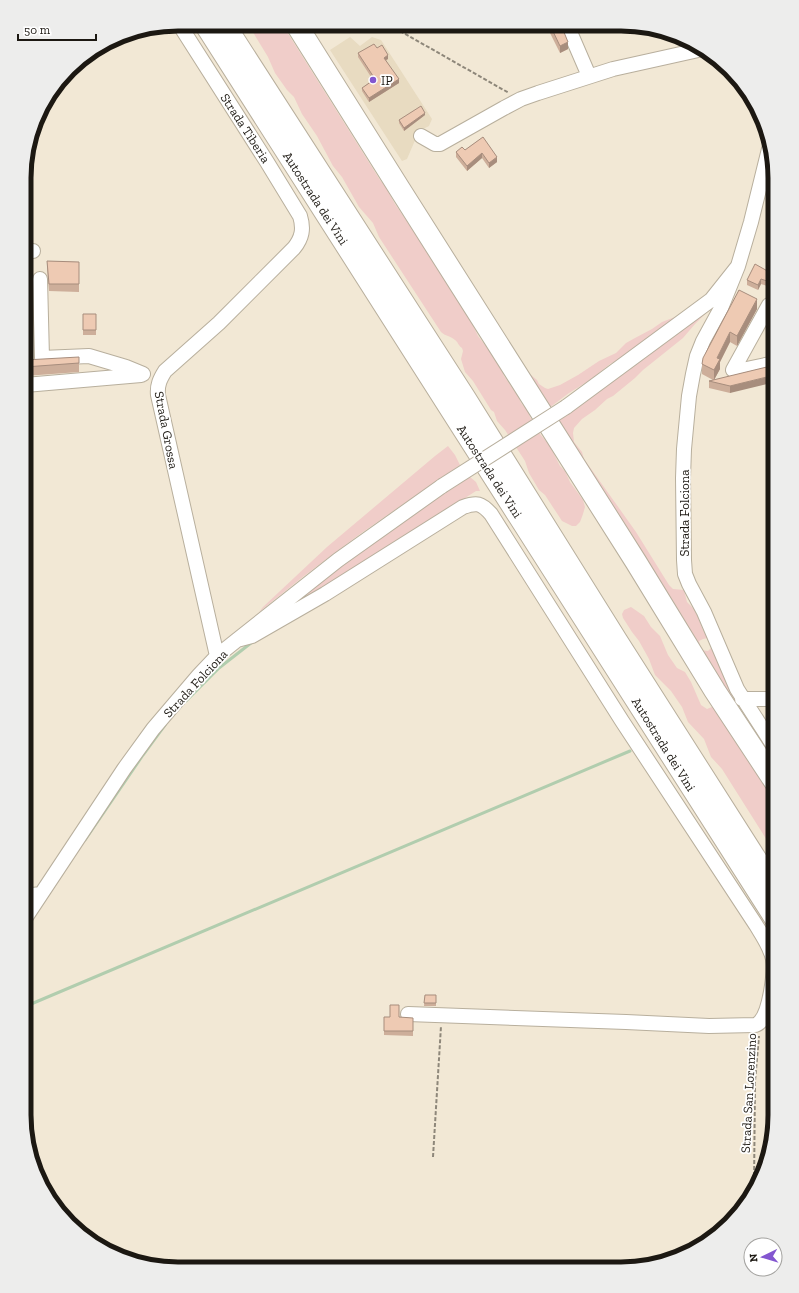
<svg xmlns="http://www.w3.org/2000/svg" width="799" height="1293" viewBox="0 0 799 1293" font-family="'Zilla Slab',serif">
<style>
.built{fill:#e8dbc1}
.green{fill:#f0cdc9}
.lines{fill:none;stroke-linecap:round;stroke-linejoin:round}
.stream{stroke:#b1cdae;stroke-width:3}
.minor-casing{stroke:#b8af9d;stroke-width:16}
.highway-casing{stroke:#b8af9d;stroke-width:23}
.path{stroke:#8e877a;stroke-width:2;stroke-dasharray:4 2;stroke-linecap:butt}
.minor{stroke:#fff;stroke-width:14}
.highway{stroke:#fff;stroke-width:21}
.minor-bridge-casing{stroke:#b8af9d;stroke-width:16;stroke-linecap:butt}
.minor-bridge{stroke:#fff;stroke-width:14}
.wall{fill:#cdae9a}
.shaded-wall{fill:#a78d7d}
.building{fill:#eecab3;stroke:#a78d7d}
.poi-dot{fill:#8356d0;stroke:#fff;stroke-width:1.5}
.labels{text-anchor:middle;stroke-width:3.5;stroke-linejoin:round;paint-order:stroke}
.poi-label{font-size:13px;fill:#1c1812;stroke:#fff;text-anchor:start}
.street-label{font-size:13px;fill:#1c1812;stroke:#fff}
.rim{fill:none;stroke:#1c1812;stroke-width:5}
</style>
<rect width="100%" height="100%" fill="#f2e8d5"/>
<path class="built" d="M350,37L360,46L372,37L381,40L432,119L429,126L419,131L407,159L402,161L330,50Z"/>
<path class="green" d="M248,24H282L380,180L385,186L395,204L423,245L429,256L434,263L454,295L464,308V311L469,317L478,336L495,358L502,369L504,376L518,396L521,403L528,411L530,417L540,434L550,446L560,466L565,471L570,482L583,500L585,507L583,514L580,522L576,526H572L562,521L545,495L539,490L529,473L525,461L505,430L497,421L494,412L491,410L473,381L465,372L461,359L463,351L462,348C458,345 458,342 455,340C451,336 445,336 441,332L379,237L373,223L359,207L342,177L333,166L317,136L302,114L294,97L287,90L275,73L268,57Z
M705,312V314L695,324L683,338L643,370L635,378L613,396L607,399L595,410L582,419L574,428L573,433L574,442L582,452L584,459L636,532L669,585L673,589L684,590L687,602L695,610L703,630L708,638L703,639L699,641L701,650L708,651L711,648L727,675L738,705L710,667L707,659L702,654L694,639L669,599L630,531L615,511L592,474L585,467L575,451L568,442L564,433L557,424L559,420L566,416L583,398L596,392L618,375L626,370L663,342L674,336Z
M680,315L630,354L610,364L590,380L569,393L549,408L526,371L537,380L539,384L545,388L548,389L560,385L578,375L599,361L616,353L626,343L635,338L652,329L662,322Z
M448,446L455,455L460,465L360,534L304,576L259,612L263,607L327,547L435,456Z
M470,477L476,482L480,491H476L337,580L267,620L365,545Z
M631,607L644,616L651,627L660,636L668,655L677,668L685,672L691,682L701,705L707,709L714,706L743,751L745,757L771,791L775,797V853L722,769L711,757L704,739L688,722L682,707L671,691L655,675L649,659L639,641L632,632L623,618L622,614L624,610Z"/>
<g class="lines">
<path class="stream" d="M186,701L219,668L251,643
M85,840L143,755L165,725
M24,930L29,923
M24,1007L630,751"/>
<g class="minor-casing">
<path id="minor" d="M179,24L267,162L300,216C304,229 302,238 294,248L219,323L165,371C160,379 157,385 158,395L217,656
M567,25L589,76
M421,136L435,144H440L504,108L521,99L538,93L613,69L703,49
M25,251H33
M738,266L721,308L703,341L697,356L693,374L689,396L684,449L683,478L684,560L685,574L689,584L704,612L737,689L775,748
M40,279L42,358L89,356L126,367L143,374
M769,305L733,370L737,371L775,363
M25,385L141,375
M566,407L711,300L738,266L751,222L769,149
M237,640L252,636L325,594L463,507C477,502 481,503 491,514L622,721L756,925C762,935 770,946 773,959C775,973 770,1011 760,1022C759,1023 756,1025 755,1025L709,1026L626,1022L408,1014
M742,699H775
M24,896L41,894
M24,920L124,769L153,729L199,675L217,656L237,640L338,560L442,486"/>
</g>
<g class="highway-casing">
<path id="highway" d="M205,24L775,918
M224,24L465,398L617,641L775,889
M296,24L399,188L636,562L715,691L775,782"/>
</g>
<path class="path" d="M371,25L393,27L509,93
M433,1157L441,1026
M754,1188L755,1081L759,1036"/>
<use href="#minor" class="minor"/>
<use href="#highway" class="highway"/>
<g class="minor-bridge-casing">
<path id="minor-bridge" d="M442,486L566,407"/>
</g>
<use href="#minor-bridge" class="minor-bridge"/>
</g>
<path class="wall" d="M546,25H561L568,49L560,53Z
M377,48L388,59L386,60L399,83L369,102L362,91V88L373,80L358,57V53Z
M425,115L404,131L399,123V120Z
M483,137L497,162L489,168L482,158L467,171L456,157V152L465,150Z
M25,256H30V349H25Z
M47,261L79,262V292L49,291L47,268Z
M771,278L767,286L761,284L758,290L747,285V280Z
M739,290L757,309L737,346L730,342L720,362V369L714,380L775,365L730,393L709,388V381L713,380L702,374V364Z
M83,314H96V335H83Z
M25,360L79,363V372L25,376Z
M425,995H436V1006H424Z
M384,1017L413,1018V1036L384,1035Z"/>
<path class="shaded-wall" d="M568,42V49L560,53V46Z
M388,55V59L384,61V58Z
M399,79V83L369,102V98Z
M425,113V115L404,131V128Z
M482,153V158L467,171V166Z
M497,157V162L489,168V163Z
M771,273V278L767,286V281Z
M761,279V284L758,290V285Z
M757,299V309L737,346V336Z
M730,332V342L720,362V369L714,380V370L717,358Z
M775,375V382L730,393V386Z"/>
<path class="building" d="M550,25H561L568,42L560,46Z
M374,44L377,48L382,45L388,55L384,58L399,79L369,98L362,88L375,79L358,53Z
M421,106L425,113L404,128L399,120Z
M483,137L497,157L489,163L482,153L467,166L456,152L462,147L465,150Z
M25,256H30V340H25Z
M47,261L79,262V284H49Z
M755,264L771,273L767,281L761,279L758,285L747,280Z
M739,290L757,299L737,336L730,332L717,358L720,359L714,370L702,364L703,358Z
M83,314H96V330H83Z
M79,357V363L25,367V360Z
M775,365V375L730,386L709,381Z
M425,995H436V1003H424Z
M390,1005H399V1017L413,1018V1031H384V1017H390Z"/>
<circle class="poi-dot" cx="373" cy="80" r="4"/>
<g class="labels">
<g class="poi-label">
<text x="381" y="85">IP</text>
</g>
<g class="street-label">
<text transform="translate(246 128) rotate(57)" y="5">Strada Tiberia</text>
<text transform="translate(316 198) rotate(57)" y="5">Autostrada dei Vini</text>
<text transform="translate(167 430) rotate(79)" y="5">Strada Grossa</text>
<text transform="translate(490 471) rotate(57)" y="5">Autostrada dei Vini</text>
<text transform="translate(684 513) rotate(-90)" y="5">Strada Folciona</text>
<text transform="translate(195 683) rotate(-47)" y="5">Strada Folciona</text>
<text transform="translate(664 744) rotate(58)" y="5">Autostrada dei Vini</text>
<text transform="translate(748 1093) rotate(-87)" y="5">Strada San Lorenzino</text>
</g>
</g>
<path d="M0 0H799V1293H0ZM178 31H621A147 147 0 0 1 768 178V1115A147 147 0 0 1 621 1262H178A147 147 0 0 1 31 1115V178A147 147 0 0 1 178 31Z" fill="#ededec" fill-rule="evenodd"/>
<path class="rim" d="M178 31H621A147 147 0 0 1 768 178V1115A147 147 0 0 1 621 1262H178A147 147 0 0 1 31 1115V178A147 147 0 0 1 178 31Z"/>
<g transform="translate(763 1257) rotate(265)"><circle r="19" fill="#ffffff" stroke="#a4a3a0"/>
<path d="M0-3L7 15L0 10L-7 15Z" fill="#8356d0"/>
<text y="-6" font-size="11" font-weight="bold" text-anchor="middle" fill="#1c1812">N</text>
</g>
<path d="M18 34v6h78v-6" fill="none" stroke="#1c1812" stroke-width="2"/>
<text x="24" y="34" font-size="12" fill="#1c1812" stroke="#ffffff" stroke-width="3" paint-order="stroke">50 m</text>
</svg>
